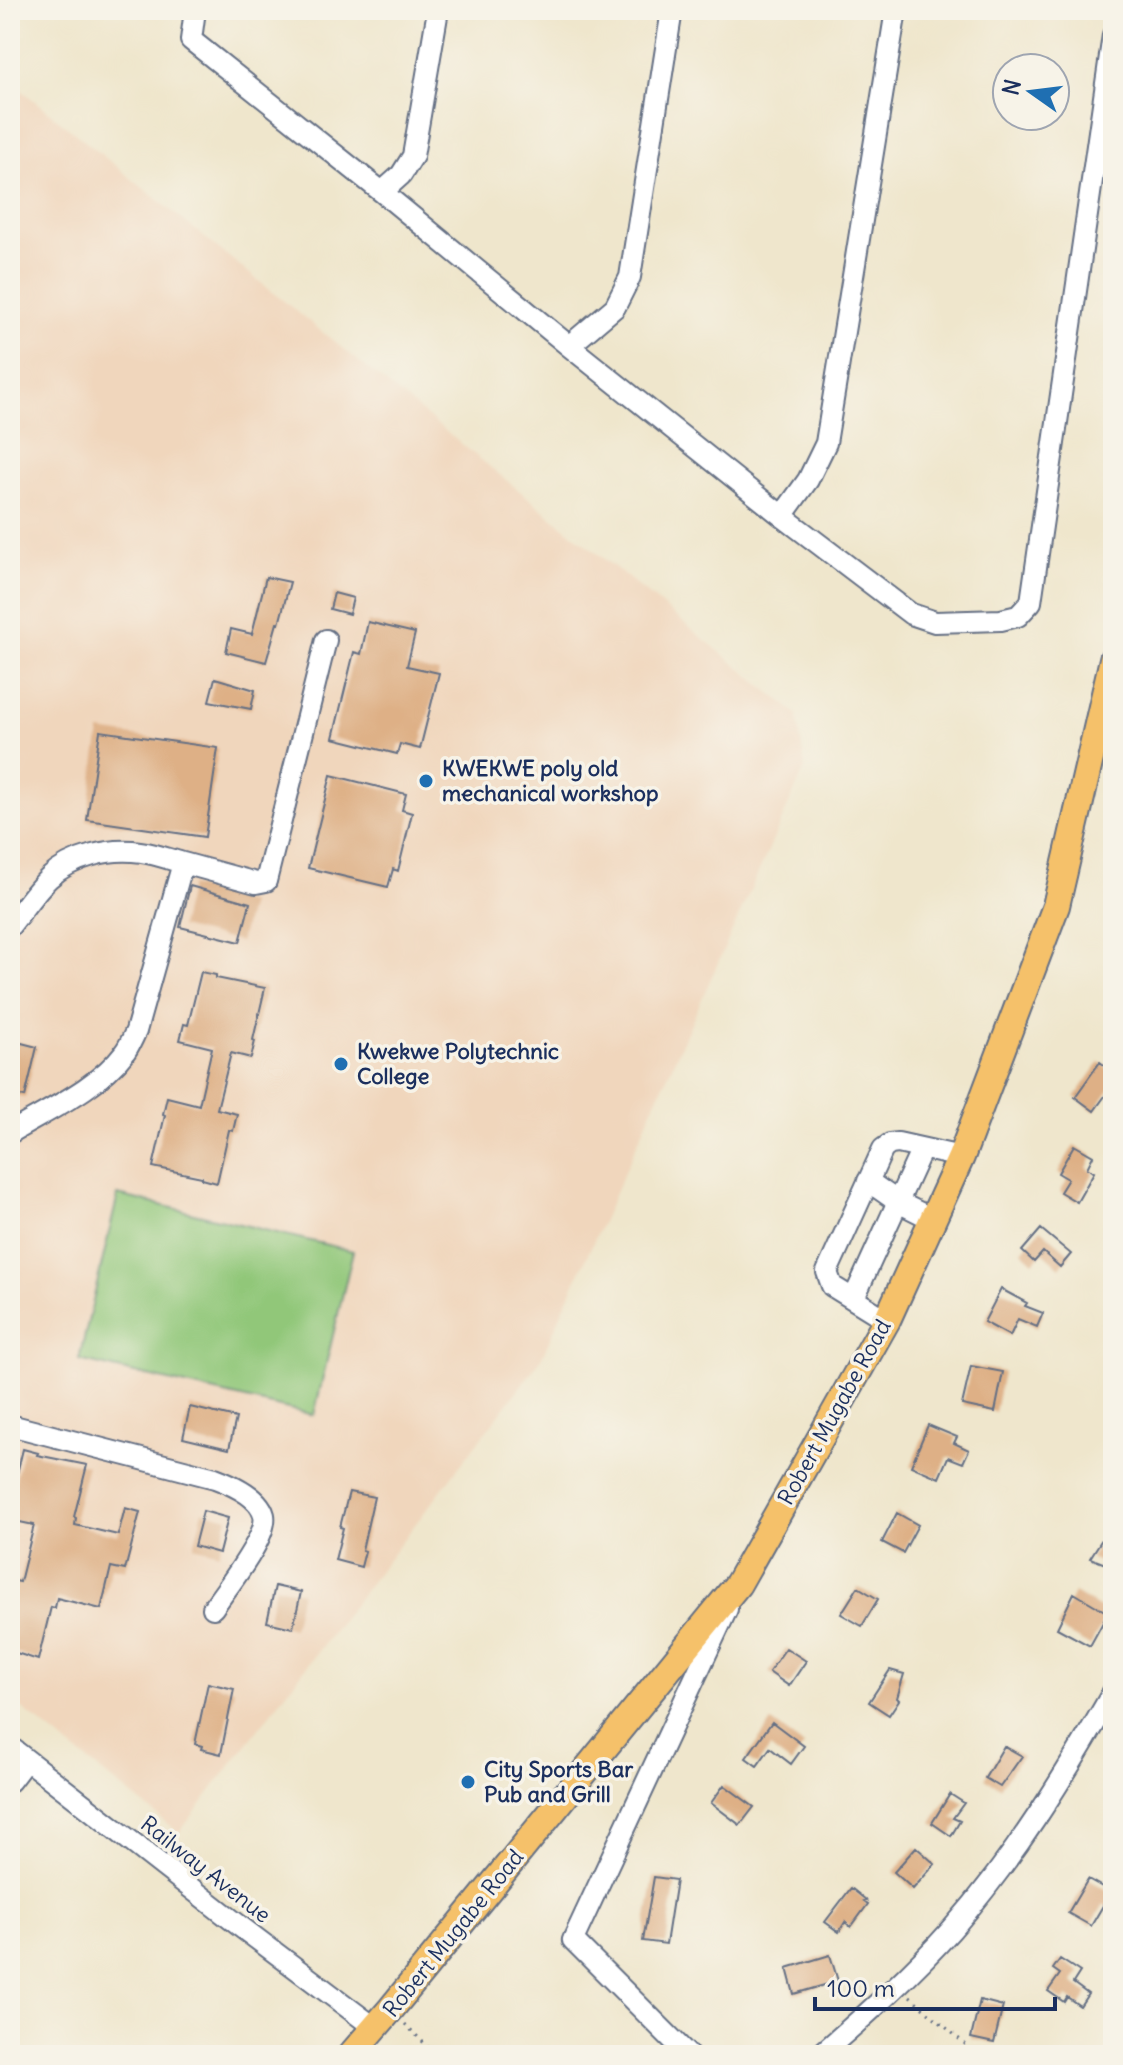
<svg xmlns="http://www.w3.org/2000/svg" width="1123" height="2065" viewBox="0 0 1123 2065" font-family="Delius,sans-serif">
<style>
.built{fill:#f0d6bc}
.green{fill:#91c779;stroke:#567b6c;stroke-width:2}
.building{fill:#deb086}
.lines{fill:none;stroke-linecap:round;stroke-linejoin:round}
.minor-casing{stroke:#656f84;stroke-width:24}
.major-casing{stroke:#656f84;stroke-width:30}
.path{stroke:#656f84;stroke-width:3;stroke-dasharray:2 6;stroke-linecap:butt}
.minor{stroke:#fff;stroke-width:20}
.major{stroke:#f5c16b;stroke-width:26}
.poi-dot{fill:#1f6fb2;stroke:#f7f3e8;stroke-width:3}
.labels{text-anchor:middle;stroke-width:7;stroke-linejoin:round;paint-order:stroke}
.poi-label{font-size:22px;font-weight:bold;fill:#1b2f5e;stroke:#f7f3e8;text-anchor:start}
.street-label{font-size:22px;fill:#1b2f5e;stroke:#f7f3e8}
</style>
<rect width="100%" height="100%" fill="#f7f3e8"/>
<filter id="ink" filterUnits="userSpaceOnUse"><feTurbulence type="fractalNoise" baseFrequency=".0125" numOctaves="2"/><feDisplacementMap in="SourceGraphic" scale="16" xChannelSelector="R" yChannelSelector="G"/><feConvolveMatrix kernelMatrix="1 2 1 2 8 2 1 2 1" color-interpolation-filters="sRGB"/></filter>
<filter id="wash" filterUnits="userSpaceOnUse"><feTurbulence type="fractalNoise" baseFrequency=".006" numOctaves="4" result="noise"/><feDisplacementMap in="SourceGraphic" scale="32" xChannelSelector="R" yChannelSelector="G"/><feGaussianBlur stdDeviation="1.8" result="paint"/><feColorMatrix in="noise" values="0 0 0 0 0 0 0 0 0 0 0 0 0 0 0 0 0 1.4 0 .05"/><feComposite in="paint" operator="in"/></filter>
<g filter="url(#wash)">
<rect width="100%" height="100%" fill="#efe6cc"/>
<path class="built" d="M10,81L797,714L805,768L540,1361L179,1833L10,1699Z"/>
<path class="green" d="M118,1195L353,1251L314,1415L79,1360Z"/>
<g id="blocks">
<path class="building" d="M266,577L290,582L279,624L277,623L266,662L226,652L231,629L252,634Z
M334,593L353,598L349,614L330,609Z
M368,622L415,633L407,666L439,673L420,749L400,744L397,754L333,738L354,652L361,654Z
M215,678L255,690L251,709L209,701Z
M100,731L218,748L205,837L87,820Z
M331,775L406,794L402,810L412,813L398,871L393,869L388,887L308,868Z
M190,886L250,903L240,942L180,927Z
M201,972L216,975V978L265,988L253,1040L255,1041L251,1058L231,1053L217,1109L237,1114L233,1131L229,1130L217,1183L202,1179V1177L153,1167L165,1115L163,1114L167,1097L199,1105L212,1048L180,1040L184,1024L188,1025Z
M10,1040L37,1047L25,1097L10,1094Z
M1100,1062L1113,1072V1085L1094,1111L1075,1097Z
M1074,1145L1093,1156L1087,1168L1094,1172L1077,1202L1060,1192L1068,1179L1058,1173Z
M1041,1229L1071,1254L1060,1267L1043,1252L1034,1262L1022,1251Z
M1001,1289L1027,1303L1025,1306L1043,1313L1037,1327L1018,1319L1010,1336L984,1322Z
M971,1366L1003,1372L995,1412L962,1405Z
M190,1407L236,1418L229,1449L183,1438Z
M928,1425L957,1437L954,1443L969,1450L963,1463L948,1457L939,1478L911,1466Z
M23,1449L38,1453L37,1455L87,1465L74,1517L76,1518L75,1525L118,1535L125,1508L140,1512L125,1570L111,1567L101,1609L57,1598L55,1608L51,1607L38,1660L10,1651V1580L20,1582L34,1525L10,1520V1502Z
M349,1492L374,1497L362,1550L365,1551L361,1567L335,1560L343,1528L340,1527Z
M203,1511L228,1518L219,1553L194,1546Z
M897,1513L918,1525L903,1553L882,1542Z
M1113,1522V1557L1108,1565L1090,1558Z
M275,1586L301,1592L293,1628L267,1622Z
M858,1587L878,1599L862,1626L841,1614Z
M1074,1593L1108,1613L1090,1646L1057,1628Z
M786,1648L806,1661L789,1686L769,1672Z
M890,1670L904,1674L897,1698L899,1700L889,1715L869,1702Z
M208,1683L234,1689L221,1754L201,1749L202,1746L195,1744Z
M772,1722L804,1746L791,1764L770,1748L757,1766L746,1758Z
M1004,1746L1022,1756L1000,1787L985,1778Z
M724,1785L754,1807L740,1825L711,1803Z
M950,1794L964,1803L953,1818L960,1821L951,1836L932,1823Z
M916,1847L935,1864L913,1889L894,1872Z
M654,1877L676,1880L666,1944L643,1941Z
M1088,1879L1113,1893V1910L1104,1904L1091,1926L1068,1913Z
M851,1888L866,1900L864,1901L868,1904L851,1927L845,1922L839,1932L825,1922Z
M830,1955L838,1981L794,1994L787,1968Z
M1060,1959L1080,1972L1073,1983L1088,1994L1080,2006L1067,1997L1064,2002L1048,1991L1060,1974L1053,1969Z
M980,2000L1003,2006L994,2043L971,2038Z"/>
</g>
</g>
<g filter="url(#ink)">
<use href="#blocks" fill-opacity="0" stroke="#656f84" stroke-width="2"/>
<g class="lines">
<g class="minor-casing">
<path id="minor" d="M195,10L191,40L382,192L569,346L782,516L911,614L935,622L1001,620L1018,616L1031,602L1113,35
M382,192L401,175L413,156L438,10
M569,346L615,307L630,277L672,10
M782,516L808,480L826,443L896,10
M183,863L256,883L266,881L326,640
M10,926C22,911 34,892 49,878C72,857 110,847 141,852C155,854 169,859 183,863L136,1031C132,1039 129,1047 124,1053C98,1088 46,1111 10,1133
M868,1181L898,1202L934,1220
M854,1298L922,1149
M887,1320L832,1286L827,1272L883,1149L890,1144L898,1143L961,1157
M10,1425L215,1478C231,1484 259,1496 264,1515C269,1536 225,1590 213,1608
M10,1747L241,1927L375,2028
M10,1781L26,1760
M688,2055L573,1940L727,1609
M820,2055C866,2015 912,1974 952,1929C1015,1857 1066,1774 1113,1692"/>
</g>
<g class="major-casing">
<path id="major" d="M351,2055L391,2009L738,1584L887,1320L961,1157L1056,906L1113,659"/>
</g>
<path class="path" d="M910,1996L966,2045
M405,2024L436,2055"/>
<use href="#minor" class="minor"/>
<use href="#major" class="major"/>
</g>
</g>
<g class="poi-dot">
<circle cx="426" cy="781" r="8"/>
<circle cx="341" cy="1064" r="8"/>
<circle cx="468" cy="1782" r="8"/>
</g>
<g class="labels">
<g class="poi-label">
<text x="442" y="776">KWEKWE poly old<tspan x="442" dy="25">mechanical workshop</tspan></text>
<text x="357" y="1059">Kwekwe Polytechnic<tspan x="357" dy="25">College</tspan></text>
<text x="484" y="1777">City Sports Bar<tspan x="484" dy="25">Pub and Grill</tspan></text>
</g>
<g class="street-label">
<text transform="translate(834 1412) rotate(-61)" y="8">Robert Mugabe Road</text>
<text transform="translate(206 1869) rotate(38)" y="8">Railway Avenue</text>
<text transform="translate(453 1933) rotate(-51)" y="8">Robert Mugabe Road</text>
</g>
</g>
<rect width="1123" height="2065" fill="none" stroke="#f7f3e8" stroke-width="40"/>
<g transform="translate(1031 92) rotate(284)"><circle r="38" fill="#f7f3e8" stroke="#9fa5b1" stroke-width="2"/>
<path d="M0-6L14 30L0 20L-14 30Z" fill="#1f6fb2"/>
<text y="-12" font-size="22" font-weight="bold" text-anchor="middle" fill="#1b2f5e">N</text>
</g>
<path d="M815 1997v12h240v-12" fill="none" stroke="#1b2f5e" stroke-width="4"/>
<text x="827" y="1997" font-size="24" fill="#1b2f5e" stroke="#f7f3e8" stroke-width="6" paint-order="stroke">100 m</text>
</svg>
